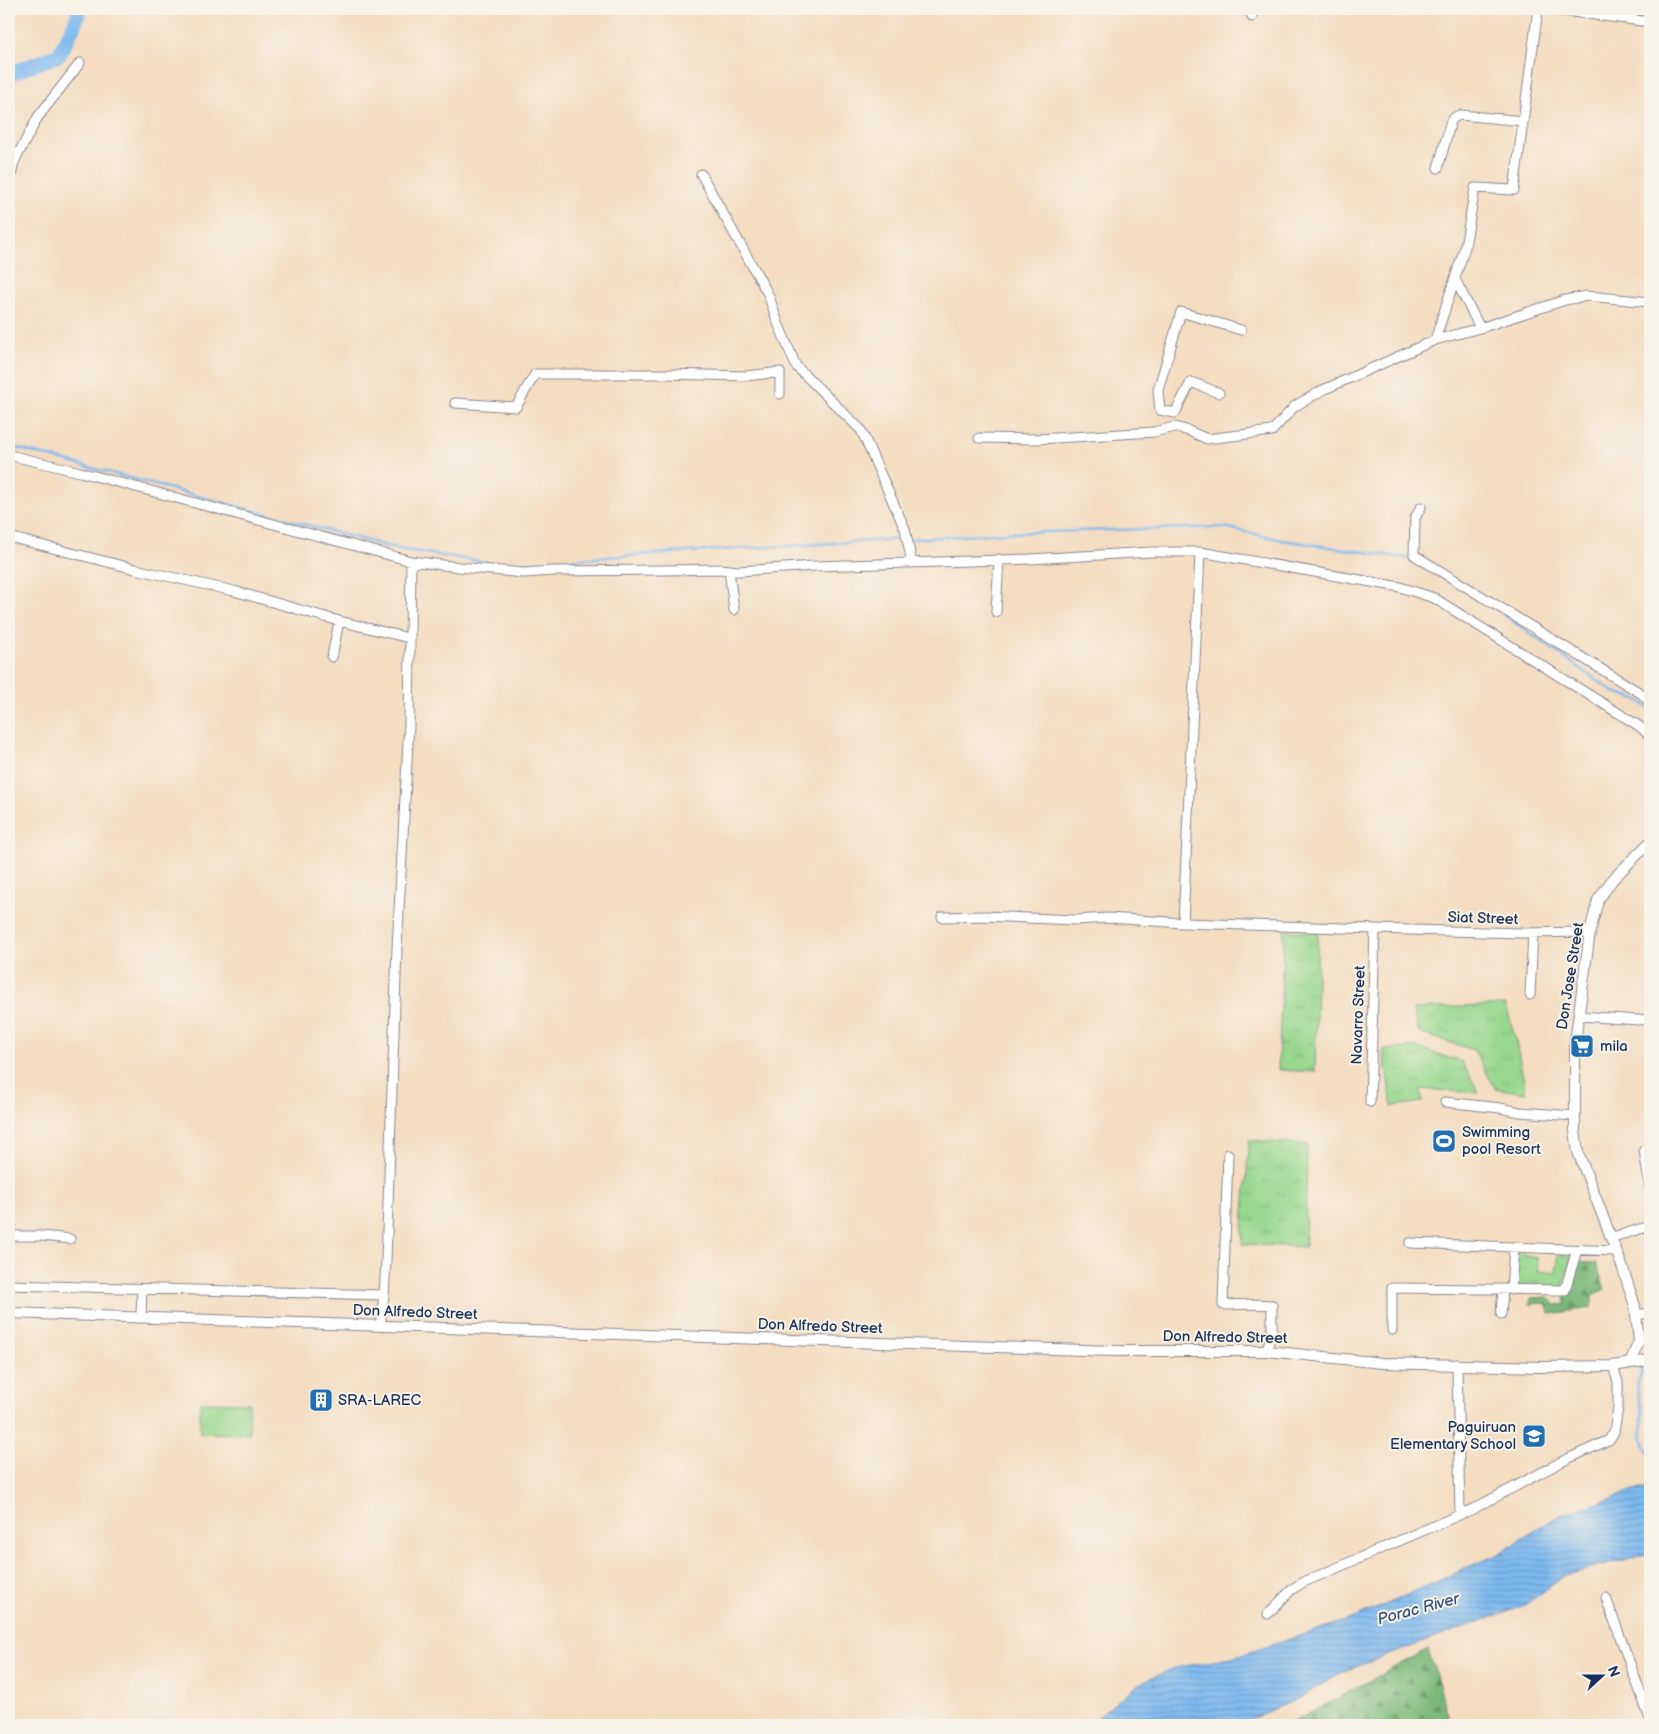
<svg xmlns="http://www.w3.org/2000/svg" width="1659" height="1734" viewBox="0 0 1659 1734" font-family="'Balsamiq Sans',sans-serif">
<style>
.grass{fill:url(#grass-tufts);stroke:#5a8476}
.forest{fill:url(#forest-firs);stroke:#4a746c}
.park{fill:#99d88e;stroke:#5a8476}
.water{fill:url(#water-rules);stroke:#4c74a6}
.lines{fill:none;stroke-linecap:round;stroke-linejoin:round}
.stream{stroke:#7db9ef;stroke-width:2.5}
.river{stroke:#7db9ef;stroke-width:15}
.minor-casing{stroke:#88868f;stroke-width:11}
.tertiary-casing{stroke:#88868f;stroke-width:12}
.minor{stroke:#fff;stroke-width:9}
.tertiary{stroke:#fff;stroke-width:10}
.labels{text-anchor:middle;stroke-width:4;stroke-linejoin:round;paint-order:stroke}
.street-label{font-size:15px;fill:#1b2f5e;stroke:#f7f3e8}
.poi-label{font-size:15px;fill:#1b2f5e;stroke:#f7f3e8;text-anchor:start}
.water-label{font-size:16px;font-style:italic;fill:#345282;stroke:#f7f3e8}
</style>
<defs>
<pattern id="grass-tufts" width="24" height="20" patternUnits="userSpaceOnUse" patternTransform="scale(1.25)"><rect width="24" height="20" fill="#99d88e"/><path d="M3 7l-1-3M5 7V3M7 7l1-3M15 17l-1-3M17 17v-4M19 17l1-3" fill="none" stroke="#83ba7d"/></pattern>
<pattern id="forest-firs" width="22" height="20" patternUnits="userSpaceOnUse" patternTransform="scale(1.25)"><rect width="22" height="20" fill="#7ab879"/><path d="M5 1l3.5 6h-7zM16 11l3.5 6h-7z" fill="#639666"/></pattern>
<pattern id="water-rules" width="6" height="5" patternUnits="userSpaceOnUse" patternTransform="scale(1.25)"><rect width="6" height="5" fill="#7db9ef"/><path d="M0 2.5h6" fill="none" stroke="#6697c5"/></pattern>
</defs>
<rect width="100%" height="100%" fill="#f7f3e8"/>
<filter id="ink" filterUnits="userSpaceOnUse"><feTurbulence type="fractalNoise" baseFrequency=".02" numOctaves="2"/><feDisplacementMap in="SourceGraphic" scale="10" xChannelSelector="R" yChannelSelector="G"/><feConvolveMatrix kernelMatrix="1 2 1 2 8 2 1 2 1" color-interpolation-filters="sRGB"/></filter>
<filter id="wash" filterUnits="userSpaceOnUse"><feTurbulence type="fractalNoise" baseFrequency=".0096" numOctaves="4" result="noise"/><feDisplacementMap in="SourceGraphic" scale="20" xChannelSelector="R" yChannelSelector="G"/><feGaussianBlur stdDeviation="1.12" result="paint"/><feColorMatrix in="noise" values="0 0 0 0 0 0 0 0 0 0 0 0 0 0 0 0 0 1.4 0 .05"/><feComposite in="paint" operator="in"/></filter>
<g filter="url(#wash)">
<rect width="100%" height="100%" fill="#f4dcc0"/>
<path class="grass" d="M1284,930L1318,932L1315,1072L1278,1070Z
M1506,1005L1517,1046L1526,1093L1495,1088L1474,1050L1419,1033L1413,1009Z
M1415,1047L1462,1062L1479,1093L1421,1089L1423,1102L1392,1106L1383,1050Z
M1249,1140L1307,1145L1305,1247L1242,1244Z
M1515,1252L1523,1253L1525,1256L1537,1258L1539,1271L1556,1273L1559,1254L1572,1255L1562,1288L1515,1286Z"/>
<path class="forest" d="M1578,1262L1596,1263L1605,1289L1592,1295V1308L1550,1314L1546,1303L1530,1304L1531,1298L1548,1297L1556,1305L1566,1304L1565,1297L1576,1274Z
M1428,1649L1451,1724L1288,1725Z"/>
<path class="park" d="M200,1402L249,1403V1434L200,1433Z"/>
<path class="water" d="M1650,1486V1553L1564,1576L1525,1605L1342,1672L1300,1698L1237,1725H1090L1106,1710L1144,1681L1174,1668L1235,1657L1357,1617L1498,1554L1558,1516Z"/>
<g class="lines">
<path class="stream" d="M9,446L398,549L505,565L621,556L904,539
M910,539L1007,533L1224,527L1282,540L1412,559L1416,561
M1501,613L1614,692L1637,699L1650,709
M1639,1365L1642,1373L1636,1384L1642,1410V1433L1644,1444L1650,1456"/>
<path class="river" d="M9,74L59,55L74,25L80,9"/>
</g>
</g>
<g filter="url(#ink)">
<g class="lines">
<g class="minor-casing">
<path id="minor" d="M1250,9L1252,17
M1549,9L1650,22
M1438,168L1451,121L1455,117L1460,115L1523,121
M701,174L768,294L778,323L796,366L861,430L905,529L912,563
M9,185L14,162L38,117L80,63
M1455,279L1480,328
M1435,340L1465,247L1475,188L1514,190L1538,9
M1219,393L1191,382L1175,413L1160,410L1158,390L1181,312L1241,330
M455,403L516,407L535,374H665L746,376L780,372V394
M979,438L1036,439L1073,437L1154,432L1175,427L1189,431L1207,439L1272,431L1295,406L1323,390L1435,340L1480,328L1565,300L1587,296L1650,302
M9,455L80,472L411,561L459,567L523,573L553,571L662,570L721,569L738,571L816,566L1030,559L1151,552H1200L1400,587L1434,598L1639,726L1650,736
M1421,507L1415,518L1414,555L1642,694L1650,702
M9,537L135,569L234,591L339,621L409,638
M729,570L734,610
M996,612L999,559
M332,657L339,621
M942,917L983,916L1076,920L1108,918L1183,923L1375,929L1521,933L1590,932
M1183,923L1200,552
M1530,995L1533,933
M1579,1016L1639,1020L1650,1019
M1370,1102L1375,929
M1445,1102L1500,1108L1520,1112L1575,1116
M1644,1150L1650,1189
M1228,1154L1223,1305C1239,1305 1255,1303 1272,1305V1329L1267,1351
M9,1236H42L70,1239
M1610,1238L1650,1226
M1410,1243L1616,1251
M9,1285L384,1295
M1511,1290L1514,1247
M1501,1314L1503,1289
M1636,1315L1650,1313
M141,1317L142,1289
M380,1326L384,1295L386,1261L397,948L409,724L411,561
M1392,1330V1288L1565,1290L1577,1250
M1457,1364L1460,1515
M1606,1598L1650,1719
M1268,1614L1292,1589L1304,1582L1473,1509L1563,1461L1609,1440L1614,1432L1618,1408V1382L1613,1366"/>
</g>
<g class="tertiary-casing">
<path id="tertiary" d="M9,1313L1112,1351H1267L1382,1363L1543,1367L1613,1366L1650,1360
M1630,1363L1639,1341L1635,1306L1622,1266L1578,1152L1575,1130V1042L1590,932L1598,900L1613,879L1650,842"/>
</g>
<use href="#minor" class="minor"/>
<use href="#tertiary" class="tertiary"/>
</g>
</g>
<defs>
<g id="supermarket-square" transform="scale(1.25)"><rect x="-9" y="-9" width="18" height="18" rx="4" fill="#1f6fb2" stroke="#f7f3e8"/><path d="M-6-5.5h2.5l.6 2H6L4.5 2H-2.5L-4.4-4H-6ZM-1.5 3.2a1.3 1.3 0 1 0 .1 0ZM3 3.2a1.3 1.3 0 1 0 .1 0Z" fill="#fff"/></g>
<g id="stadium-square" transform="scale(1.25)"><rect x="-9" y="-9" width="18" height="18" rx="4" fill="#1f6fb2" stroke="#f7f3e8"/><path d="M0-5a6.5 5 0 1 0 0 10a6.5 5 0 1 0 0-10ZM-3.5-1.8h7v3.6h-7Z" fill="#fff"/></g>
<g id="building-square" transform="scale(1.25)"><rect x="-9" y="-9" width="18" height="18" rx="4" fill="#1f6fb2" stroke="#f7f3e8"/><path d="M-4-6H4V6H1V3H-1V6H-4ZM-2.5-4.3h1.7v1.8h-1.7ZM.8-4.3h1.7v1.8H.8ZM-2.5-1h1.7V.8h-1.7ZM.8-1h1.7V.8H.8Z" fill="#fff"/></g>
<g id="school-square" transform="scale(1.25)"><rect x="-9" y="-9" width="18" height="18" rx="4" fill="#1f6fb2" stroke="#f7f3e8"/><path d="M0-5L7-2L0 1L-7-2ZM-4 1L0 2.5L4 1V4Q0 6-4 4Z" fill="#fff"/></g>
</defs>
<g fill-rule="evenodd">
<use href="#supermarket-square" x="1582" y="1046"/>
<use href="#stadium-square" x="1444" y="1141"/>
<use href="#building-square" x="321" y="1400"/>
<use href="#school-square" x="1534" y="1436"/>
</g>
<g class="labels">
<g class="street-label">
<text transform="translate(1483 918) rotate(2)" y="5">Siat Street</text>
<text transform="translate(1570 976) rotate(-81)" y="5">Don Jose Street</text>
<text transform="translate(1358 1015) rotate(-88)" y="5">Navarro Street</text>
<text transform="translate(415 1312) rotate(2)" y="5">Don Alfredo Street</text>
<text transform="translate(820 1326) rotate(2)" y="5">Don Alfredo Street</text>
<text transform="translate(1225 1337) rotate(1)" y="5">Don Alfredo Street</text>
</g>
<g class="poi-label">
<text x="1600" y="1051">mila</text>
<text x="1462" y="1137">Swimming<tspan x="1462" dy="17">pool Resort</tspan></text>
<text x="338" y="1405">SRA-LAREC</text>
<text x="1516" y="1432" text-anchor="end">Paguiruan<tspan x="1516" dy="17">Elementary School</tspan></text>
</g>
<g class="water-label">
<text transform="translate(1418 1608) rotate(-15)" y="6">Porac River</text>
</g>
</g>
<rect width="1659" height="1734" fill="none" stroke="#f7f3e8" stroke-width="30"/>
<g transform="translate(1602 1676) rotate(69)" stroke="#f7f3e8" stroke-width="4" paint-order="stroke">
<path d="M0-4L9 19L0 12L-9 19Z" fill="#1b2f5e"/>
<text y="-8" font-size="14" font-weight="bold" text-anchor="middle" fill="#1b2f5e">N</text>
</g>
</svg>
